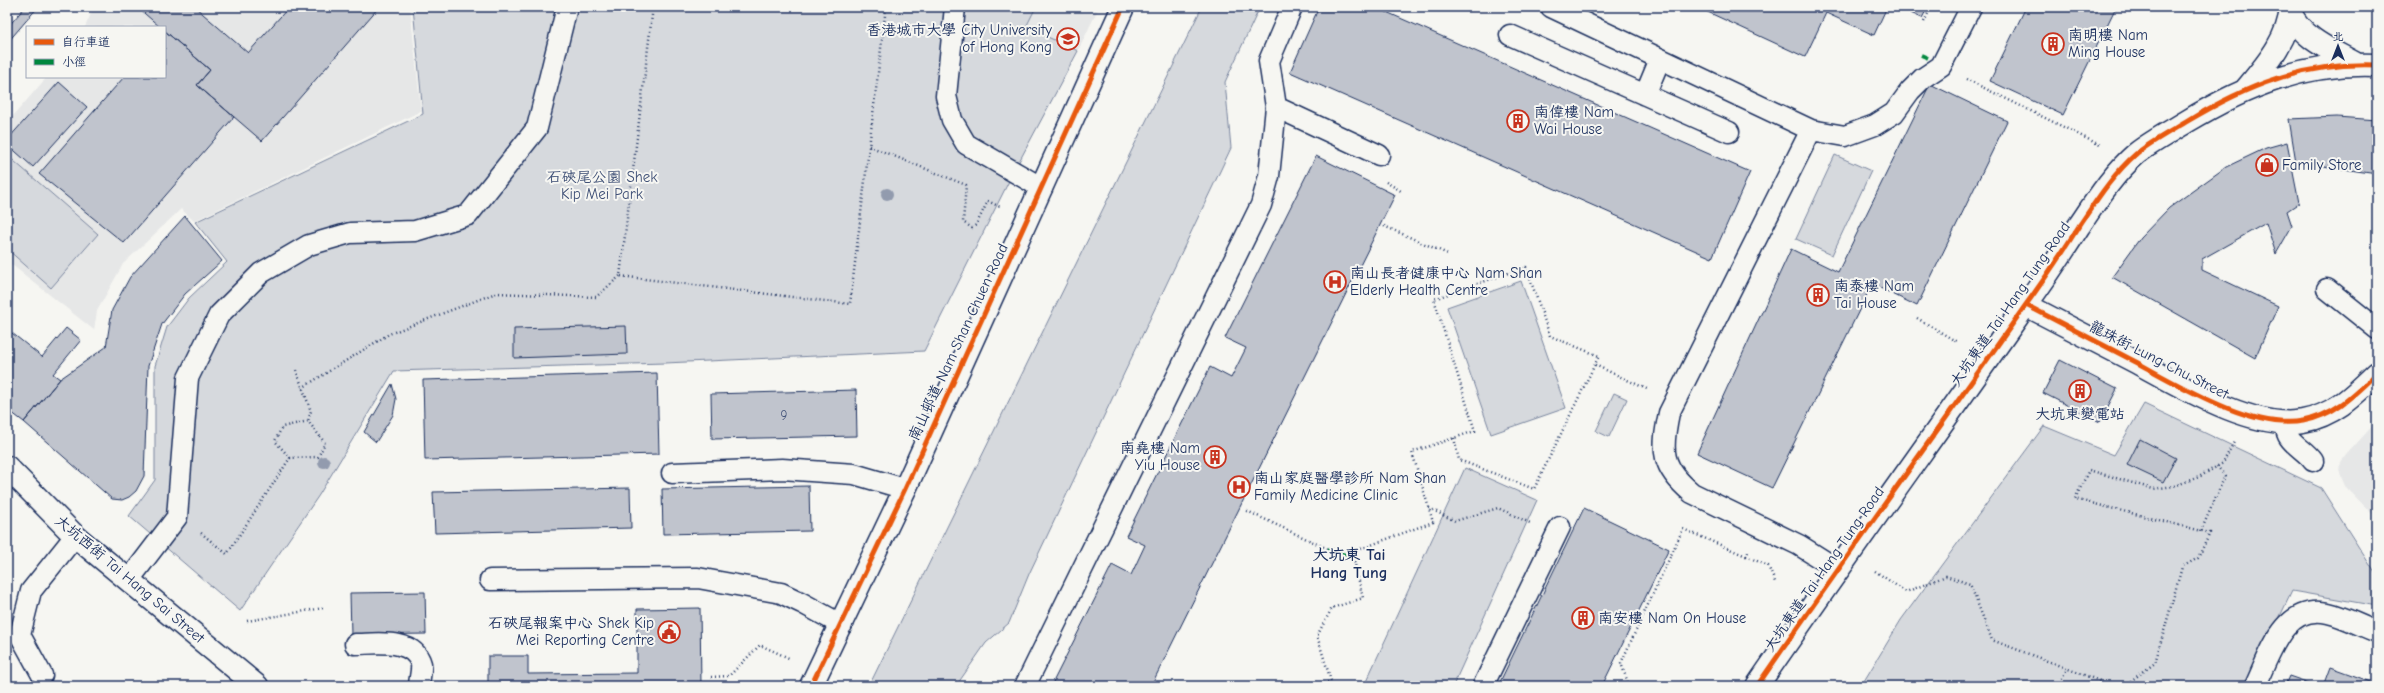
<svg xmlns="http://www.w3.org/2000/svg" width="2384" height="693" viewBox="0 0 2384 693" font-family="'Comic Neue','LXGW WenKai TC',sans-serif">
<style>
.built{fill:#e6e7e7}
.green{fill:#d6d9dd;stroke:#78849e}
.building{fill:#c0c4cd;stroke:#1b2f5e}
.lines{fill:none;stroke-linecap:round;stroke-linejoin:round}
.service-casing{stroke:#1b2f5e;stroke-width:23}
.minor-casing{stroke:#1b2f5e;stroke-width:25}
.tertiary-casing{stroke:#1b2f5e;stroke-width:25}
.path{stroke:#1b2f5e;stroke-width:2.5;stroke-dasharray:1 3;stroke-linecap:butt}
.service{stroke:#f6f6f2;stroke-width:20}
.minor{stroke:#f6f6f2;stroke-width:22}
.tertiary{stroke:#f6f6f2;stroke-width:22}
.path-bridge{stroke:#1b2f5e;stroke-width:2.5;stroke-dasharray:1 3;stroke-linecap:butt}
.quiet{stroke:#00873e;stroke-width:4;stroke-dasharray:8 4;stroke-linecap:butt}
.cycleway-casing{stroke:#f6f6f2;stroke-width:8}
.cycleway{stroke:#e8590c;stroke-width:5}
.tree{fill:#929bae}
.labels{text-anchor:middle;stroke-width:4;stroke-linejoin:round;paint-order:stroke}
.number-label{font-size:13px;fill:#44547a}
.poi-label{font-size:15px;fill:#1b2f5e;stroke:#f6f6f2;text-anchor:start}
.park-label{font-size:15px;fill:#405177;stroke:#f6f6f2}
.street-label{font-size:15px;fill:#1b2f5e;stroke:#f6f6f2}
.neighbourhood-label{font-size:16px;font-weight:bold;fill:#1b2f5e;stroke:#f6f6f2}
</style>
<rect width="100%" height="100%" fill="#f6f6f2"/>
<filter id="ink" filterUnits="userSpaceOnUse"><feTurbulence type="fractalNoise" baseFrequency=".025" numOctaves="2"/><feDisplacementMap in="SourceGraphic" scale="8" xChannelSelector="R" yChannelSelector="G"/><feConvolveMatrix kernelMatrix="1 2 1 2 8 2 1 2 1" color-interpolation-filters="sRGB"/></filter>
<g filter="url(#ink)">
<path class="built" d="M94,7H410L421,111L194,221L181,209L123,264L97,311L94,330L7,261V123L47,77H165V27H85Z
M1036,7H1099L1078,51L1026,27Z
M2377,421V519L2345,486L2340,474L2341,462L2346,455Z"/>
<path class="green" d="M413,7H1036L1026,27L1078,51L1014,171L924,351L665,363L394,371L319,495L240,611L129,516L155,480V366L167,327L189,298L227,262L195,222L423,114Z
M1202,7H1260L1225,82L1231,148L1029,574L1009,623L986,643L956,686H869Z
M7,155L98,234L51,288L7,249Z
M1835,155L1871,171L1832,255L1796,239Z
M1521,281L1566,408L1491,434L1447,307Z
M1614,393L1627,399L1609,437L1596,431Z
M2144,404L2321,488L2377,576V606L2292,591L2247,686H1861L1901,620L2044,426L2114,455Z
M1465,468L1537,500L1453,686H1364Z"/>
<path class="building" d="M25,7H38L7,43V28Z
M137,7H195L248,53L289,7H379L262,141L197,85L210,70L165,31V27H160Z
M1319,7H1375L1750,172L1712,258L1290,72Z
M1697,7H1887L1874,35L1826,13L1805,57Z
M1897,7H1928L1922,18Z
M2026,7H2116L2063,115L1990,81Z
M165,31L210,70L197,85L234,117L124,243L39,174L124,77H165Z
M59,82L87,107L33,167L7,144V140Z
M1930,84L2007,121L1917,306L1872,284L1772,488L1697,453L1791,249L1838,272Z
M2337,117L2377,120V174L2296,162L2289,119Z
M2287,142L2299,203L2287,211L2292,226L2276,254L2266,223L2202,259V270L2278,306L2255,358L2112,277L2141,237L2169,208L2226,167L2266,148Z
M1316,156L1395,195L1151,686H1051L1112,565L1131,575L1145,545L1126,536L1210,367L1231,378L1246,348L1225,338Z
M185,216L222,261L185,294L162,324L148,366L144,476L136,491L129,497L122,500L112,499L24,422L60,379L106,347L112,310L130,277Z
M626,326L627,354L514,358V329Z
M66,328L81,340L53,374L60,379L24,422L7,409V329L42,357Z
M2060,360L2117,389L2100,422L2043,393Z
M657,373L659,454L425,460L423,380Z
M392,384L396,399L393,415L376,442L364,432Z
M856,390L857,436L712,439L711,394Z
M2140,439L2176,458L2163,482L2127,465Z
M809,486L810,531L663,534L662,489Z
M630,488L631,528L435,533L433,492Z
M1584,508L1669,549L1602,686H1498Z
M425,592L426,634L351,635L350,593Z
M700,608L701,686H488V656H528V674L637,673V609Z
M2330,667L2377,684L2376,686H2323Z
M2289,676L2318,686H2274L2275,682L2285,685Z"/>
<g class="lines">
<g class="service-casing">
<path id="service" d="M955,7L946,96L952,120L966,144L1042,188
M1551,7L1811,130L1845,136L1875,125L1894,113L1910,91L1923,78L1941,66L1971,7
M1510,35L1729,132
M1645,95L1660,59
M1276,107L1379,155
M1811,130L1669,413C1661,451 1661,467 1692,493L1799,545L1837,569
M2327,289L2377,329
M2287,423C2282,441 2304,448 2313,461
M672,473L782,469L854,474L905,489
M129,580L177,517L188,378L219,315L261,273L309,245L350,233L415,231L468,215L537,128L567,7
M490,580L698,578L781,593L802,603L842,625
M355,644C375,644 414,637 421,664C422,670 419,680 419,686
M42,675L20,635L31,591L75,536
M1025,686L1261,205L1269,176L1276,107L1269,61L1292,7
M1483,686L1560,527
M2255,686C2270,655 2283,603 2328,613C2345,617 2361,626 2377,632"/>
</g>
<g class="minor-casing">
<path id="minor" d="M2291,14C2304,40 2332,50 2356,64
M2247,88C2266,65 2289,39 2291,7
M7,467L75,536L257,686
M811,686L905,489L1123,7"/>
</g>
<g class="tertiary-casing">
<path id="tertiary" d="M2026,305C2062,324 2098,342 2134,361C2177,384 2253,431 2303,421C2335,415 2354,395 2377,373
M1757,686C1845,558 1936,433 2025,306C2044,280 2062,253 2079,226C2096,201 2113,174 2136,154C2151,142 2170,132 2186,122C2247,85 2305,62 2377,65"/>
</g>
<path class="path" d="M653,7L620,276L850,304L886,7
M1924,22L1931,7
M1966,79L2102,146
M869,146L966,185L963,222L972,228L976,225L988,201L1000,207
M1386,182L1401,191
M1384,226L1448,254
M1917,318L1957,342
M1595,365L1649,390
M296,370L311,411L308,421
M302,388L389,334L496,293L596,297L620,276
M1429,508L1455,521L1498,508L1530,523
M1247,511L1328,549
M2201,531L2225,476L2217,466
M201,533L227,554L290,458L275,441L282,427L308,421L325,443L318,457L290,458
M1746,556L1768,566L1776,584
M1875,571L1906,592L1946,576L1970,584L1992,640L2113,686
M711,677L729,676L760,645L791,659
M1316,686L1331,681L1317,636L1332,608L1363,598L1352,552L1433,522L1412,452L1475,431L1434,299L1526,267L1550,336L1599,356L1534,489L1459,460L1454,438
M1629,686L1621,663L1683,529L1746,556L1748,552
M2058,686L2067,669
M2124,686L2155,663L2182,567L2198,558L2210,533L2075,499L2089,470L2153,489L2174,486L2199,477L2223,463L2234,442"/>
<use href="#service" class="service"/>
<use href="#minor" class="minor"/>
<use href="#tertiary" class="tertiary"/>
<path class="path-bridge" d="M247,621L323,608"/>
<path class="quiet" d="M1921,55L1928,58
M1328,549L1354,558"/>
<g class="cycleway-casing">
<path id="cycleway" d="M2026,305C2062,324 2098,342 2134,361C2177,384 2253,431 2303,421C2335,415 2354,395 2377,373
M811,686L905,489L1123,7
M1757,686C1845,558 1936,433 2025,306C2044,280 2062,253 2079,226C2096,201 2113,174 2136,154C2151,142 2170,132 2186,122C2247,85 2305,62 2377,65"/>
</g>
<use href="#cycleway" class="cycleway"/>
</g>
<g class="tree">
<circle cx="887" cy="194" r="6"/>
<circle cx="324" cy="462" r="6"/>
</g>
</g>
<defs>
<g id="university-ring" transform="scale(1.15)"><circle r="9.5" fill="#f6f6f2" stroke="#c8321e" stroke-width="1.5"/><path d="M0-5L7-2L0 1L-7-2ZM-4 1L0 2.5L4 1V4Q0 6-4 4Z" fill="#c8321e"/></g>
<g id="building-ring" transform="scale(1.15)"><circle r="9.5" fill="#f6f6f2" stroke="#c8321e" stroke-width="1.5"/><path d="M-4-6H4V6H1V3H-1V6H-4ZM-2.5-4.3h1.7v1.8h-1.7ZM.8-4.3h1.7v1.8H.8ZM-2.5-1h1.7V.8h-1.7ZM.8-1h1.7V.8H.8Z" fill="#c8321e"/></g>
<g id="shop-ring" transform="scale(1.15)"><circle r="9.5" fill="#f6f6f2" stroke="#c8321e" stroke-width="1.5"/><path d="M-5-2.5h2.3a2.7 3.5 0 0 1 5.4 0H5L5.5 6h-11ZM-1.5-2.5h3a1.5 2.3 0 0 0-3 0Z" fill="#c8321e"/></g>
<g id="hospital-ring" transform="scale(1.15)"><circle r="9.5" fill="#f6f6f2" stroke="#c8321e" stroke-width="1.5"/><path d="M-5-5h3v3.5h4V-5h3V5h-3V1.5h-4V5h-3Z" fill="#c8321e"/></g>
<g id="civic-ring" transform="scale(1.15)"><circle r="9.5" fill="#f6f6f2" stroke="#c8321e" stroke-width="1.5"/><path d="M-.6-6.5H3V-4.5H.6V-3L4-1V1h2V6H-6V1h2V-1L-.6-3ZM-1.2 2.5V6h2.4V2.5Z" fill="#c8321e"/></g>
</defs>
<g fill-rule="evenodd">
<use href="#university-ring" x="1068" y="39"/>
<use href="#building-ring" x="2053" y="44"/>
<use href="#building-ring" x="1518" y="121"/>
<use href="#shop-ring" x="2267" y="165"/>
<use href="#hospital-ring" x="1335" y="282"/>
<use href="#building-ring" x="1818" y="295"/>
<use href="#building-ring" x="2080" y="391"/>
<use href="#building-ring" x="1215" y="457"/>
<use href="#hospital-ring" x="1239" y="487"/>
<use href="#building-ring" x="1583" y="618"/>
<use href="#civic-ring" x="669" y="632"/>
</g>
<g class="labels">
<g class="number-label">
<text x="784" y="420">9</text>
</g>
<g class="poi-label">
<text x="1052" y="35" text-anchor="end">香港城市大學 City University<tspan x="1052" dy="17">of Hong Kong</tspan></text>
<text x="2068" y="40">南明樓 Nam<tspan x="2068" dy="17">Ming House</tspan></text>
<text x="1534" y="117">南偉樓 Nam<tspan x="1534" dy="17">Wai House</tspan></text>
<text x="2282" y="170">Family Store</text>
<text x="1350" y="278">南山長者健康中心 Nam Shan<tspan x="1350" dy="17">Elderly Health Centre</tspan></text>
<text x="1834" y="291">南泰樓 Nam<tspan x="1834" dy="17">Tai House</tspan></text>
<text x="2080" y="419" text-anchor="middle">大坑東變電站</text>
<text x="1200" y="453" text-anchor="end">南堯樓 Nam<tspan x="1200" dy="17">Yiu House</tspan></text>
<text x="1254" y="483">南山家庭醫學診所 Nam Shan<tspan x="1254" dy="17">Family Medicine Clinic</tspan></text>
<text x="1598" y="623">南安樓 Nam On House</text>
<text x="654" y="628" text-anchor="end">石硤尾報案中心 Shek Kip<tspan x="654" dy="17">Mei Reporting Centre</tspan></text>
</g>
<g class="park-label">
<text x="602" y="182">石硤尾公園 Shek<tspan x="602" dy="17">Kip Mei Park</tspan></text>
</g>
<g class="street-label">
<text transform="translate(2010 304) rotate(-55)" y="5">大坑東道 Tai Hang Tung Road</text>
<text transform="translate(958 342) rotate(-65)" y="5">南山邨道 Nam Shan Chuen Road</text>
<text transform="translate(2159 360) rotate(27)" y="5">龍珠街 Lung Chu Street</text>
<text transform="translate(1824 569) rotate(-55)" y="5">大坑東道 Tai Hang Tung Road</text>
<text transform="translate(130 579) rotate(40)" y="5">大坑西街 Tai Hang Sai Street</text>
</g>
<g class="neighbourhood-label">
<text x="1349" y="560">大坑東 Tai<tspan x="1349" dy="18">Hang Tung</tspan></text>
</g>
</g>
<rect width="2384" height="693" fill="none" stroke="#f6f6f2" stroke-width="24"/>
<rect x="12" y="12" width="2360" height="669" fill="none" stroke="#1b2f5e" stroke-width="1.5" filter="url(#ink)"/>
<rect x="26" y="26" width="140" height="52" fill="#f6f6f2" stroke="#9ea6b7"/>
<rect x="34" y="39" width="20" height="6" fill="#e8590c" stroke="#9ea6b7"/>
<text x="62" y="46" font-size="12" fill="#1b2f5e">自行車道</text>
<rect x="34" y="59" width="20" height="6" fill="#00873e" stroke="#9ea6b7"/>
<text x="62" y="66" font-size="12" fill="#1b2f5e">小徑</text>
<g transform="translate(2338 46)" stroke="#f6f6f2" stroke-width="3" paint-order="stroke">
<path d="M0-3L7 15L0 10L-7 15Z" fill="#1b2f5e"/>
<text y="-6" font-size="11" font-weight="bold" text-anchor="middle" fill="#1b2f5e">北</text>
</g>
</svg>
